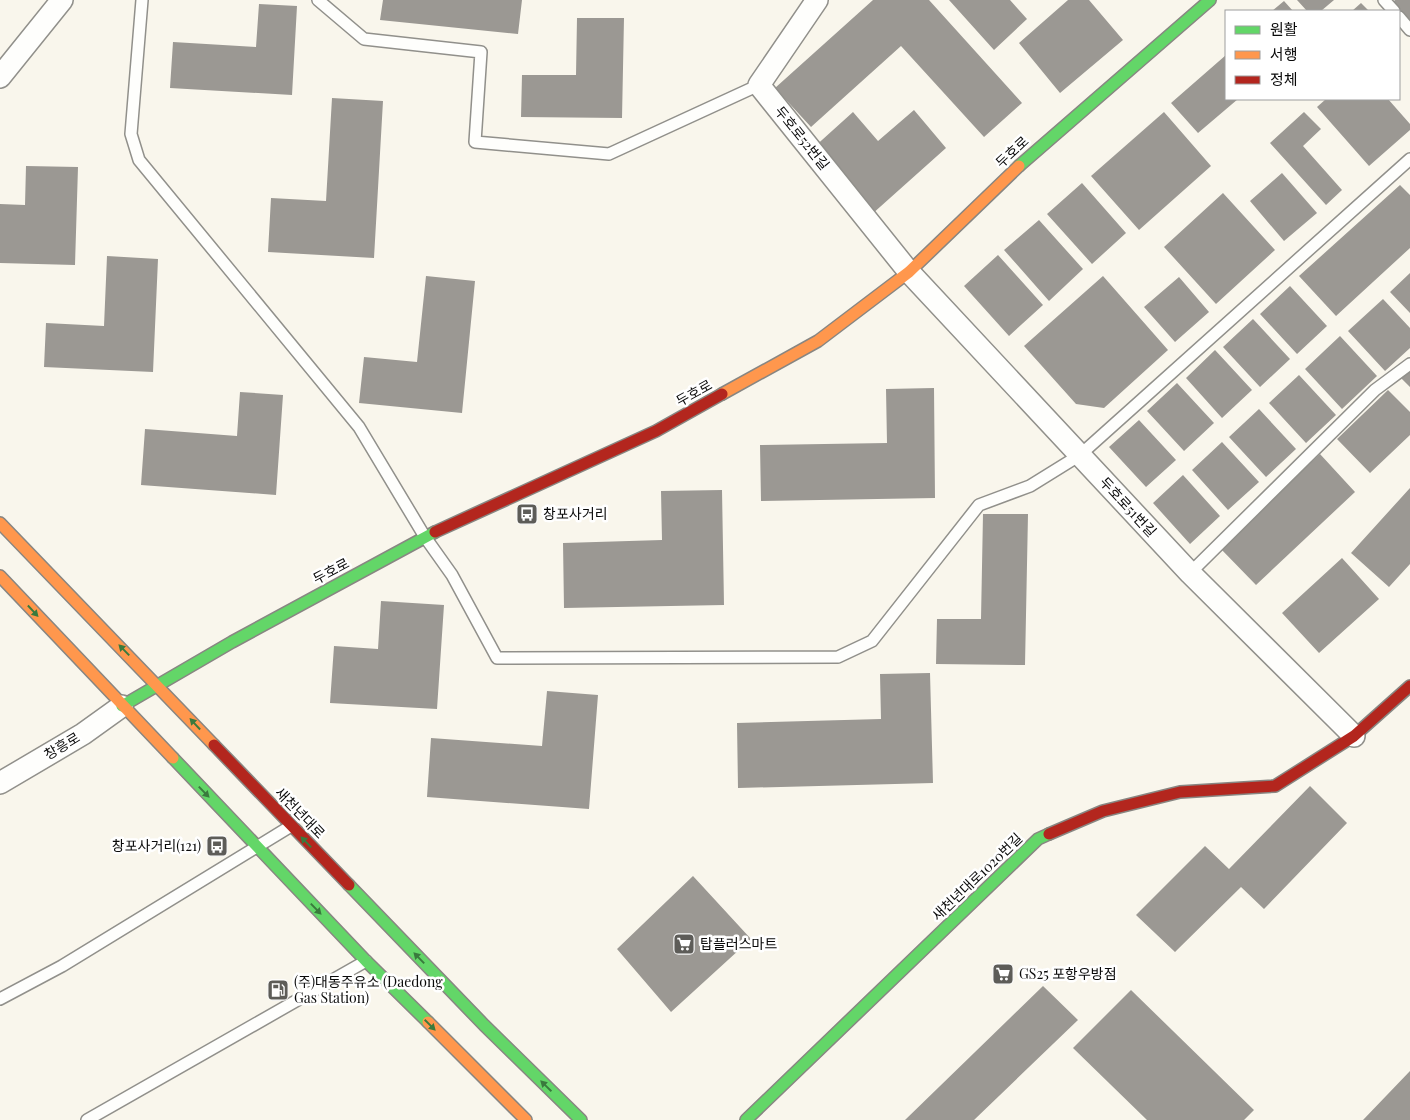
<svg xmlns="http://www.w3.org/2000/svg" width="1410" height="1120" viewBox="0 0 1410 1120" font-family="'Playfair Display','Noto Sans KR',serif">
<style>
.building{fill:#9b9893}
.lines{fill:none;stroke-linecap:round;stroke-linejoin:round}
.lane-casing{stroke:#91908b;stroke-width:14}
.street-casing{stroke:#91908b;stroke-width:24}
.fast-casing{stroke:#888682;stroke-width:14}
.slow-casing{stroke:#888682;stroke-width:14}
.jam-casing{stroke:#888682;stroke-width:14}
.lane{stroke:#fefefc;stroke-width:11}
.street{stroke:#fefefc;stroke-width:21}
.fast{stroke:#63d668;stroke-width:11}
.slow{stroke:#ff974d;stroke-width:11}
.jam{stroke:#b3261e;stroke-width:11}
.oneway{fill:#3a7a3d}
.labels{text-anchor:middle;stroke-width:5;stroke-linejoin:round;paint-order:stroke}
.street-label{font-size:14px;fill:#090909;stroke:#fff}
.poi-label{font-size:14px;fill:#090909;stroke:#fff;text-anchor:start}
</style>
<rect width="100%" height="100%" fill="#f9f6ec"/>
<path class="building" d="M383,0H522L518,34L380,20Z
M873,0H929L1022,103L984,137L901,46L811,127L775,88Z
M949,0H1010L1027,19L994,50Z
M1068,0H1089L1123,40L1060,93L1019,43Z
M1297,0H1334L1321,11H1307Z
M1395,0H1410V23L1392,3Z
M1284,1L1293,11H1272Z
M1361,3L1369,11H1352Z
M259,4L297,6L292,95L170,88L173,42L256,47Z
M577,18H624L622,118L521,117L522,75H576Z
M1226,55V99H1238L1198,133L1171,103Z
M332,98L383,101L374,258L268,252L271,198L326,201Z
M1326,99H1388L1410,124V130L1369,166L1317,107Z
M914,110L946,148L871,215L812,149L853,112L878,141Z
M1164,112L1211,166L1139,230L1091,176Z
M1304,112L1321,129L1303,146L1342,190L1326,205L1270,143Z
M26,166L78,167L75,265L0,263V204L25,205Z
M1282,173L1317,213L1284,241L1250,201Z
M1082,183L1126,233L1092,264L1047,214Z
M1400,185L1410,195V248L1336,316L1299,276Z
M1223,193L1275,250L1216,304L1164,247Z
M1039,220L1083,269L1049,301L1004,250Z
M998,255L1043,305L1009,336L964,286Z
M107,256L158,259L153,372L44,367L46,323L104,326Z
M1410,273V313L1390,292Z
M426,276L475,281L462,413L359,403L364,357L417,362Z
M1103,276L1168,350L1104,408L1076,404L1024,346Z
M1179,277L1209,312L1175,342L1144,307Z
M1290,286L1327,326L1297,354L1260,314Z
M1383,299L1410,328V348L1385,371L1348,331Z
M1253,319L1290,359L1260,387L1223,347Z
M1340,336L1377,376L1342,409L1305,369Z
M1215,350L1252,390L1222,418L1186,378Z
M1410,369V387L1401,378Z
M1299,375L1336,415L1306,443L1269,403Z
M1177,383L1214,423L1184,451L1147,411Z
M934,388L935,498L761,501L760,445L887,443L886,389Z
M1388,390L1410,412V435L1370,473L1337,439Z
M240,392L283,395L276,495L141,485L145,429L237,436Z
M1259,409L1296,449L1266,477L1229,437Z
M1139,420L1176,460L1146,487L1109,447Z
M1222,442L1259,482L1228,510L1192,470Z
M1320,454L1355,492L1256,585L1220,548Z
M1183,475L1220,516L1190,544L1153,503Z
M1410,488V564L1389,587L1351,553Z
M722,490L724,605L564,608L563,543L662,540L661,491Z
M983,514H1028L1025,665L936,664L937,619H981Z
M1342,558L1379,599L1319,653L1282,613Z
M381,601L444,605L437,709L330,703L334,646L378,649Z
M930,673L933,783L738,788L737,723L881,719L880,674Z
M547,691L598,695L589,809L427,797L431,738L542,746Z
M1310,786L1347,823L1264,909L1241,887L1175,952L1136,915L1205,846L1229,869Z
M693,876L751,939L671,1012L617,949Z
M1043,986L1078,1020L974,1120H905Z
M1131,990L1254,1110L1244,1120H1147L1073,1048Z
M1410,1071V1120H1363Z"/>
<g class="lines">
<g class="lane-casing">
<path id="lane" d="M142,0L131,134L139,160L359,427L425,537L452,575L497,658L838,657L872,641L979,505L1030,486L1080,455L1410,159
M318,0L364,39L481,52L475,142L609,154L759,85
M1384,0L1394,11
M1399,17L1410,30
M1190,573L1375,390L1410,364
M0,999L62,966L291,826
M87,1120L366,961"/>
</g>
<g class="street-casing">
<path id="street" d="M817,0L759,85L909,272L1190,573L1354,736
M0,77L62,0
M0,783L83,734L122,706"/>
</g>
<g class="fast-casing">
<path id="fast" d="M1019,166L1210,0
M122,706L232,642L435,532
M173,758L366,961L428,1022
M349,885L484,1025L581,1120
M746,1120L1038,839L1049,834"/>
</g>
<g class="slow-casing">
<path id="slow" d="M722,394L818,341L909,272L1019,166
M0,523L214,745
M0,576L173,758
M428,1022L526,1120"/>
</g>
<g class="jam-casing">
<path id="jam" d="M435,532L656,431L722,394
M214,745L349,885
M1049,834L1103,811L1180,792L1275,786L1354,736L1410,686"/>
</g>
<use href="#lane" class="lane"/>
<use href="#street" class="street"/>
<use href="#fast" class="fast"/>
<use href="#slow" class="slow"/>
<use href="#jam" class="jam"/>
</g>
<defs><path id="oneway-solid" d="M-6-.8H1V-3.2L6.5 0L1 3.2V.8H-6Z" transform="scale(1.25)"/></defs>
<g class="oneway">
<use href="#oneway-solid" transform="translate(33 611) rotate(47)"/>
<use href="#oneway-solid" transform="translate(124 650) rotate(-134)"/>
<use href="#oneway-solid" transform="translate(195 724) rotate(-133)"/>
<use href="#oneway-solid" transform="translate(204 792) rotate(46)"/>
<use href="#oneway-solid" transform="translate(306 842) rotate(-134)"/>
<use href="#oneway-solid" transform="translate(316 909) rotate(46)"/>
<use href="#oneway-solid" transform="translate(419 958) rotate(-134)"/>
<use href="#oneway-solid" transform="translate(430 1025) rotate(45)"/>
<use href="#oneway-solid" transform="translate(546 1086) rotate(-136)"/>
</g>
<defs>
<g id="bus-square" transform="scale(1.125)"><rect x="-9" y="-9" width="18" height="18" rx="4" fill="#5d5c58" stroke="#fff"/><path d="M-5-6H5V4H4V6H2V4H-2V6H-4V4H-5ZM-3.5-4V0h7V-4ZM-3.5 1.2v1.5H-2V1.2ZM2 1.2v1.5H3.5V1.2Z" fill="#fff"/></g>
<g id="supermarket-square" transform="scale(1.125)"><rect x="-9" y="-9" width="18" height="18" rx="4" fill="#5d5c58" stroke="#fff"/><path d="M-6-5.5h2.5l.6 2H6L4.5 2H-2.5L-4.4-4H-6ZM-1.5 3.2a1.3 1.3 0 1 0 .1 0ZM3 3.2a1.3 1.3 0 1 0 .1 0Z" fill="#fff"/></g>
<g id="fuel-square" transform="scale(1.125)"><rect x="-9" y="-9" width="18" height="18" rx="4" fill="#5d5c58" stroke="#fff"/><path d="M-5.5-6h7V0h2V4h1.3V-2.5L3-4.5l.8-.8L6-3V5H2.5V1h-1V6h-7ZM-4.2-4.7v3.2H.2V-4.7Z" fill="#fff"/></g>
</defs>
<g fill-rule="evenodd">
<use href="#bus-square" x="527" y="514"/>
<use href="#bus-square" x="217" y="846"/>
<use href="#supermarket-square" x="684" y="944"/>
<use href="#supermarket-square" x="1003" y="974"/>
<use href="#fuel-square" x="278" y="990"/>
</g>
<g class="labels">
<g class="street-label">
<text transform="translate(802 138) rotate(51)" y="5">두호로52번길</text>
<text transform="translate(1012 152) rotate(-43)" y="5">두호로</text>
<text transform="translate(694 393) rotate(-29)" y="5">두호로</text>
<text transform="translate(1128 507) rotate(47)" y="5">두호로51번길</text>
<text transform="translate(331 571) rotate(-28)" y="5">두호로</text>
<text transform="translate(62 746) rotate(-31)" y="5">창흥로</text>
<text transform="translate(300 813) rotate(46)" y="5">새천년대로</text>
<text transform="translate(977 877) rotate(-44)" y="5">새천년대로1020번길</text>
</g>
<g class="poi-label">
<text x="543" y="519">창포사거리</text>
<text x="201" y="851" text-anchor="end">창포사거리(121)</text>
<text x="700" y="949">탑플러스마트</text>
<text x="1019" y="979">GS25 포항우방점</text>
<text x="294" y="987">(주)대동주유소 (Daedong<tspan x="294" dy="16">Gas Station)</tspan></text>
</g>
</g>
<rect x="1225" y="10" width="175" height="90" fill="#ffffff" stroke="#9d9d9d"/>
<rect x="1235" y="26" width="25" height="8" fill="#63d668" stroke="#9d9d9d"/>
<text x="1270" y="35" font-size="15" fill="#090909">원활</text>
<rect x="1235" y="51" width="25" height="8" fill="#ff974d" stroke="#9d9d9d"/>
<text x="1270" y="60" font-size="15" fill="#090909">서행</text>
<rect x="1235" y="76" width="25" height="8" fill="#b3261e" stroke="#9d9d9d"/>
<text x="1270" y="85" font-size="15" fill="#090909">정체</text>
</svg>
